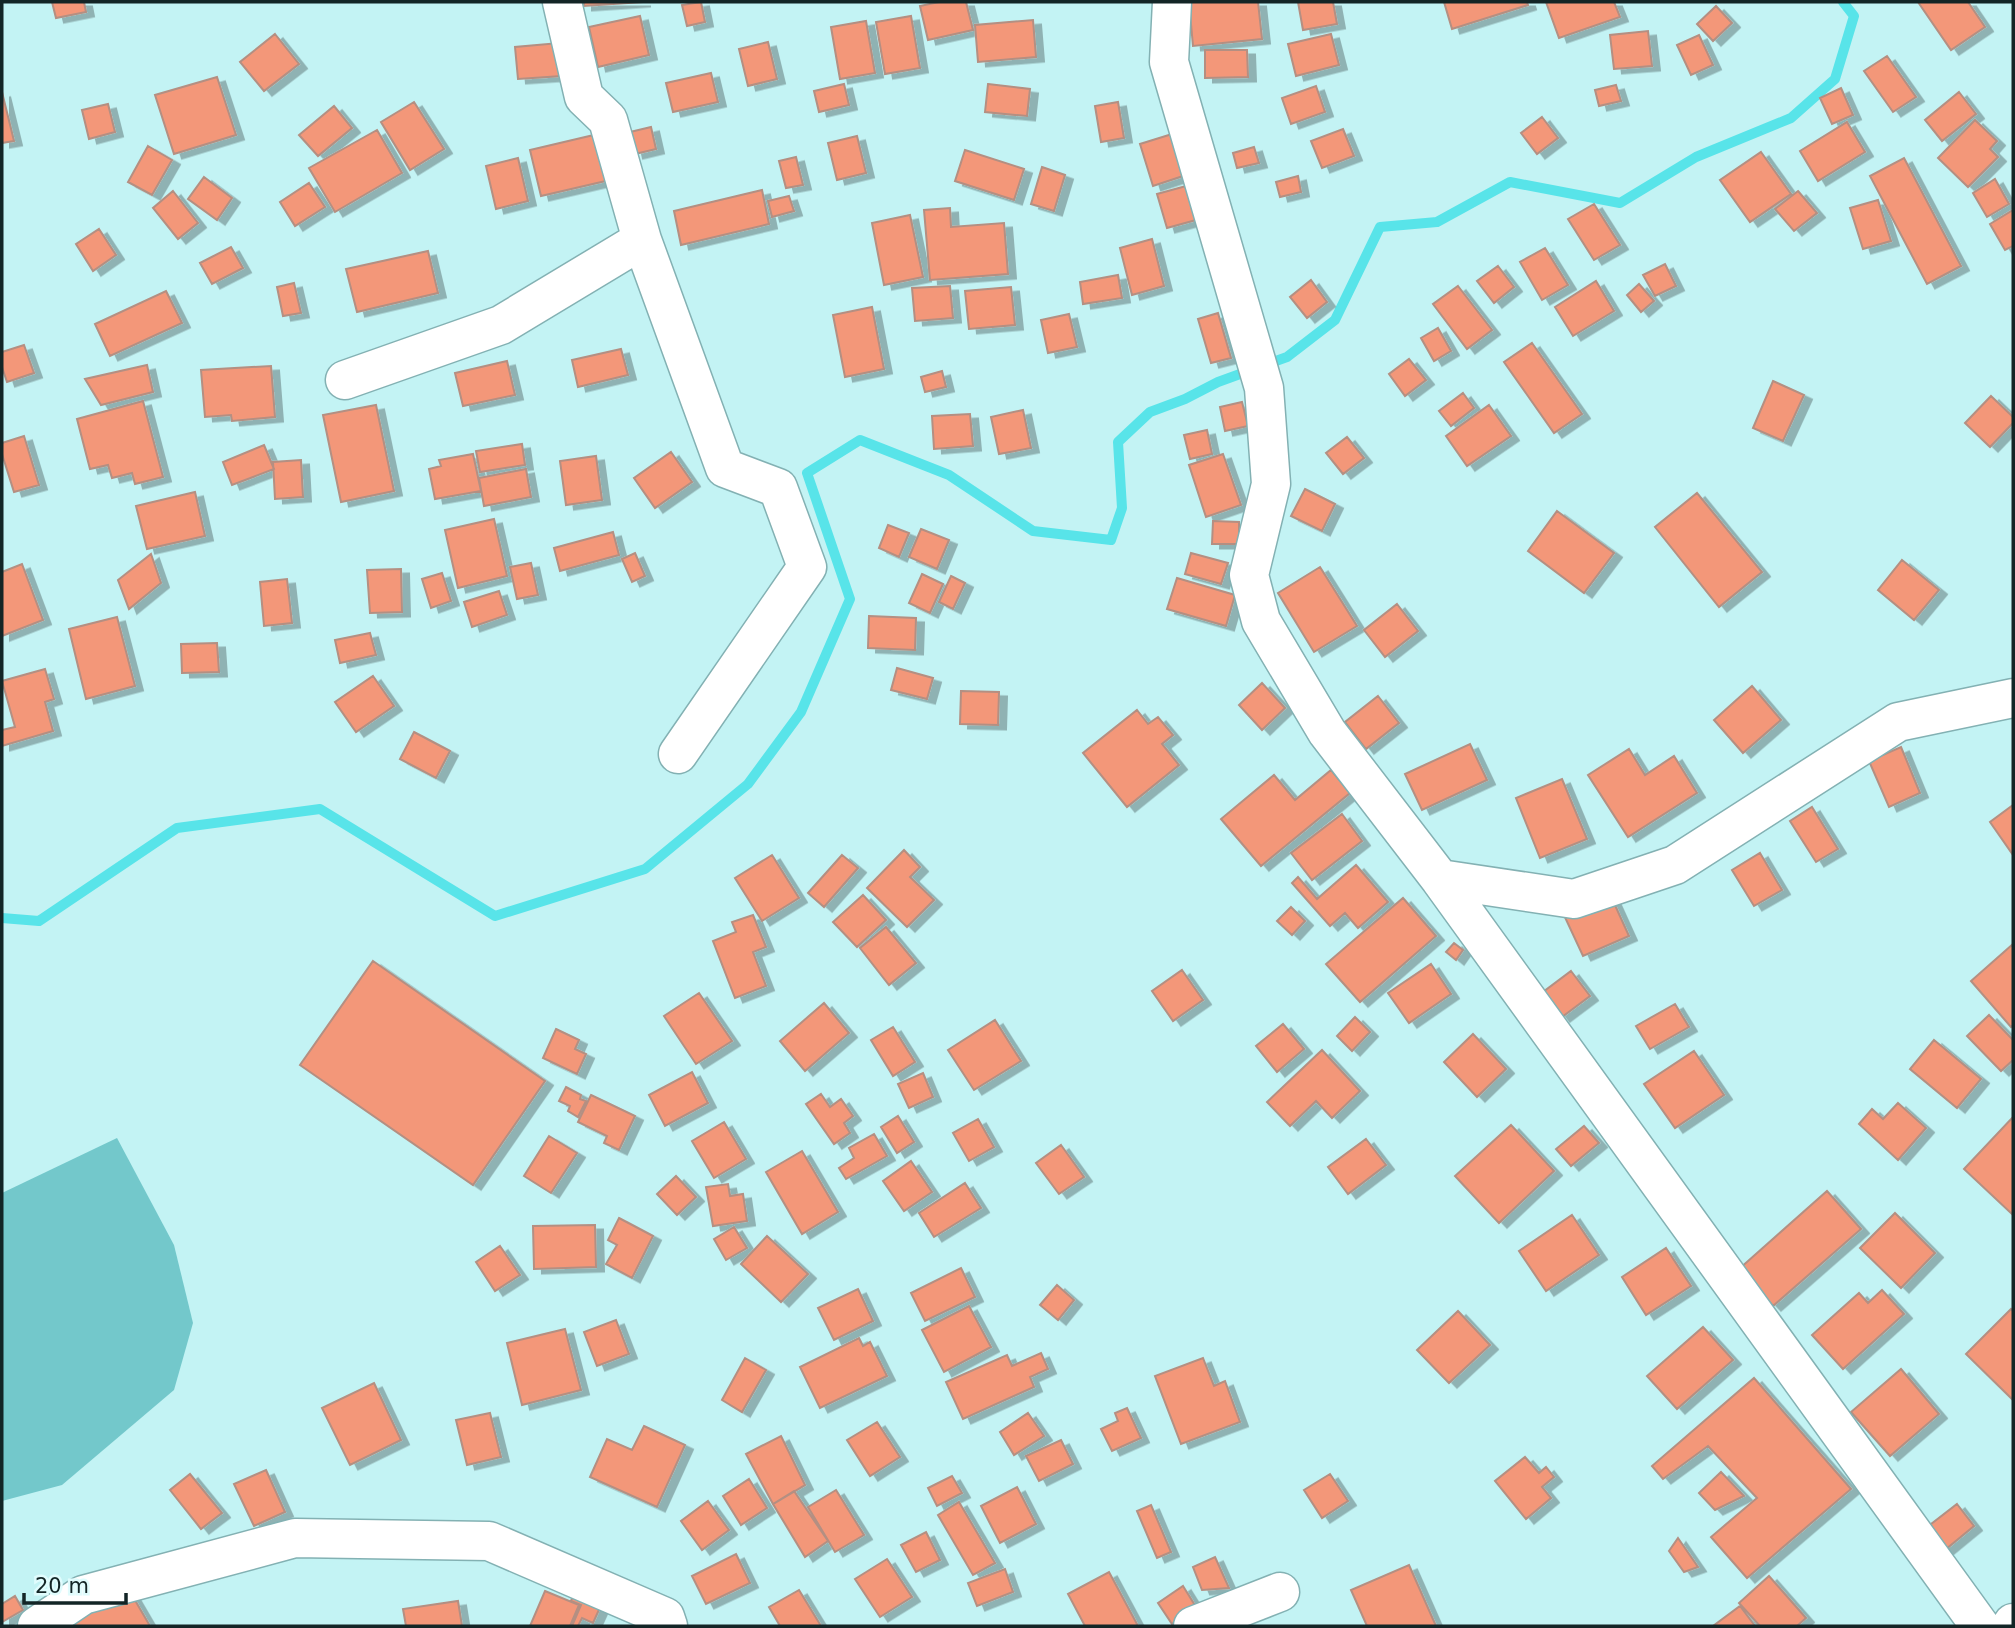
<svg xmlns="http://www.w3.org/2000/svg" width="2015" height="1628" viewBox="0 0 2015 1628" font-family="'DejaVu Sans',sans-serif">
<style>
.green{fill:#73c8cb}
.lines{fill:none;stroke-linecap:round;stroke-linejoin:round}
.stream{stroke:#58e4e9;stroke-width:10}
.building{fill:#f39779;stroke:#b48f82;stroke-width:2;filter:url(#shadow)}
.minor-casing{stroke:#83b1b3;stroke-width:41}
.minor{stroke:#fff;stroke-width:38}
</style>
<defs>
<filter id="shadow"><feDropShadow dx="8" dy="4.5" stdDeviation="0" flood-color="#0004"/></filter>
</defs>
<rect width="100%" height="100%" fill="#c3f3f4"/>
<path class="green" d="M117,1138L174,1245L193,1323L174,1390L62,1485L2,1501V1193Z"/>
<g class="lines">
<path class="stream" d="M2,918L39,921L177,828L320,809L495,916L645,869L748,784L801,712L850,599L807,473L860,440L949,475L1033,531L1111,540L1122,508L1118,442L1150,412L1185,399L1218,382L1287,357L1335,320L1380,227L1437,222L1510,182L1620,203L1696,157L1791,118L1835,79L1854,16L1843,2"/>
</g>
<path class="building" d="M52,2H84L86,12L56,18Z
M584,2H643L584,6Z
M701,2L705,22L687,26L682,5Z
M939,2H966L973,30L928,40L920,6Z
M1189,2H1258L1262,39L1193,46Z
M1298,2H1333L1337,24L1303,30Z
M1444,2H1527L1528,5L1452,29Z
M1546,2H1614L1620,17L1559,38Z
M1918,2H1968L1985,27L1951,50Z
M1716,6L1732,23L1713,41L1697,24Z
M640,16L649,55L598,67L589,27Z
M911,16L920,68L885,74L876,22Z
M1033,20L1036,57L978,62L975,25Z
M866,21L875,73L840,79L831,27Z
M1648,31L1652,66L1614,69L1610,35Z
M275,34L299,64L264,91L240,62Z
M1331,34L1339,65L1296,76L1288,44Z
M1699,35L1713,65L1691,75L1677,45Z
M768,42L777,79L748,86L739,49Z
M559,43L562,76L518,79L515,47Z
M1205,50H1247L1248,77L1205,78Z
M1887,56L1916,97L1893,112L1864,71Z
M711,73L718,102L673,112L666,83Z
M217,77L236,135L174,154L155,95Z
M844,84L849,105L819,112L814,91Z
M988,84L1030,89L1027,116L985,112Z
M1616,85L1621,101L1599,106L1595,90Z
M1316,86L1325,112L1291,124L1282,98Z
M1841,88L1853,115L1832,124L1820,98Z
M2,92L14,141L2,143Z
M1959,92L1976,114L1942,141L1925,120Z
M414,102L444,149L410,170L381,122Z
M1118,102L1124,138L1101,142L1095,106Z
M108,104L115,132L89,139L82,110Z
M334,106L352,128L318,156L299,135Z
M1542,117L1558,138L1537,154L1521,133Z
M1975,120L1997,141L1990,149L1998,157L1968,187L1938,158Z
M1847,122L1865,152L1818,181L1800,151Z
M651,127L656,149L635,154L630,132Z
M1343,129L1354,156L1322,168L1311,141Z
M377,130L402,173L335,212L309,168Z
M598,134L610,180L541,196L530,150Z
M1172,134L1186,175L1153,186L1140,144Z
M857,136L866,173L837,180L828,143Z
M148,146L172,160L152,195L128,182Z
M1254,147L1259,163L1237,168L1233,153Z
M965,150L1024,169L1014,200L955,181Z
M1761,152L1791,194L1750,222L1720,180Z
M796,157L803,185L786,188L779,161Z
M518,158L528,201L496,209L486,166Z
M1904,158L1961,266L1927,284L1870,176Z
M1042,167L1065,175L1054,211L1031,204Z
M1298,176L1301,192L1280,197L1276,182Z
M204,177L232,198L217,220L188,199Z
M1995,179L2009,204L1987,217L1973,193Z
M309,183L325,207L295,226L280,202Z
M1186,186L1196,220L1167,228L1157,194Z
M762,190L769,224L681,245L674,211Z
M173,191L198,223L178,239L153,208Z
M1798,191L1817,213L1794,231L1775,209Z
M789,196L794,211L772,217L768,201Z
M1878,200L1891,241L1863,249L1850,208Z
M1594,204L1620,245L1594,260L1568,219Z
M950,208L951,227L1004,223L1008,274L930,280L924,210Z
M2013,210V246L2005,250L1990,224Z
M910,215L923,277L884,285L872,223Z
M99,229L116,255L93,271L76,244Z
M1152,239L1164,286L1132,295L1120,248Z
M231,247L243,268L212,284L200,263Z
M1545,248L1568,285L1542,300L1520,262Z
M428,251L438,293L357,312L346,269Z
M1665,264L1676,286L1655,296L1643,275Z
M1498,266L1514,287L1494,303L1477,281Z
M1118,275L1122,298L1083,304L1080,282Z
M1311,280L1327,302L1307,318L1290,297Z
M1596,281L1614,311L1573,336L1555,307Z
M294,283L301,313L283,316L277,287Z
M1639,284L1654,301L1641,312L1627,295Z
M950,286L953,318L915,321L912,288Z
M1458,286L1492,330L1467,349L1433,304Z
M1011,287L1015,325L969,329L965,291Z
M166,291L182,323L110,356L95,324Z
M872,307L884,369L845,377L833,315Z
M1218,313L1231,358L1211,363L1198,319Z
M1069,314L1077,347L1048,353L1041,320Z
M1438,328L1451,351L1434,361L1421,338Z
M1532,343L1582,414L1554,433L1504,362Z
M24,345L34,373L7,382L2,367V352Z
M621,349L628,375L578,387L572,360Z
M1409,359L1426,380L1405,396L1389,374Z
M507,361L515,395L463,406L455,373Z
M147,365L153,392L101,405L85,379Z
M271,366L275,417L232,421L231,415L205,417L201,370Z
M942,371L946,387L925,392L921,377Z
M1773,381L1804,395L1783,441L1753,428Z
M1463,393L1474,408L1451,426L1439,411Z
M1991,396L2013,417V423L1990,447L1965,423Z
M143,401L163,477L135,484L132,473L112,478L108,465L90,469L77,419Z
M1242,402L1248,426L1225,431L1220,407Z
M376,405L394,491L341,502L323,415Z
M1489,405L1511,436L1467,466L1446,436Z
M1023,410L1031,448L999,454L991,417Z
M970,414L973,446L934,449L932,416Z
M1207,430L1212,454L1190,459L1184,435Z
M24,436L39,485L14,492L2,454V443Z
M1347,437L1364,458L1343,474L1326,453Z
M522,444L525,465L480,472L476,451Z
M264,445L274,469L232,485L223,462Z
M671,452L692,482L655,508L634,478Z
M473,454L481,491L435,499L429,469L441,466L439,460Z
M1223,454L1241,505L1206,517L1189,465Z
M596,456L602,500L566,505L560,461Z
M301,460L303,497L275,499L273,462Z
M526,469L531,497L484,506L479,478Z
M1305,489L1335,504L1322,531L1291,516Z
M195,492L205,536L147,549L136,506Z
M1697,493L1762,572L1719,607L1655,527Z
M1557,511L1614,553L1584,593L1528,551Z
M494,519L507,576L458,588L445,530Z
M1213,521L1239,522V544H1212Z
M888,525L909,533L899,557L879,548Z
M921,529L949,540L937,569L909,557Z
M613,532L619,555L560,571L554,548Z
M635,553L645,576L632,582L622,559Z
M1191,553L1228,563L1221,584L1185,574Z
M151,554L161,583L129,609L118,580Z
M1902,560L1939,590L1914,620L1878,590Z
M531,563L538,595L517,599L510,567Z
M22,564L43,620L2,636V572Z
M1320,567L1357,626L1314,652L1278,593Z
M401,569L402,612L370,613L367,570Z
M442,573L451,601L431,608L422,579Z
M922,574L943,584L930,613L909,603Z
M951,576L965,583L953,609L939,602Z
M1177,578L1235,595L1226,626L1167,609Z
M287,579L292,623L264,626L260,582Z
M499,591L507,615L472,627L464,602Z
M1397,604L1418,631L1385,657L1364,630Z
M869,616L916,618L915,650L868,648Z
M117,617L135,686L86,699L69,629Z
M370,633L376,655L340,663L335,640Z
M217,643L219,672L182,673L181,644Z
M897,668L933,678L927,699L891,690Z
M45,669L54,699L45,702L53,731L2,746V730L15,727L2,681Z
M373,676L394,706L356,732L335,702Z
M1262,683L1285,708L1262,730L1239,705Z
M1752,686L1781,720L1743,753L1714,720Z
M961,691L999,692L998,725L960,724Z
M1378,696L1399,723L1366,749L1345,722Z
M1137,710L1148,724L1158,717L1173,735L1162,744L1179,765L1127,807L1083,753Z
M414,732L450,751L436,778L400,759Z
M1470,744L1487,780L1422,810L1405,774Z
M1901,747L1920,793L1889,807L1869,761Z
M1629,749L1645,775L1674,756L1697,793L1628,837L1588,775Z
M1331,770L1350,793L1261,866L1221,819L1274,775L1295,800Z
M1562,779L1587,839L1540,858L1516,798Z
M2013,805V855L1990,822Z
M1812,807L1838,849L1816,862L1790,821Z
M1342,814L1362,841L1312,880L1291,853Z
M904,850L920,867L910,877L934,900L907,927L867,888Z
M1760,853L1782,890L1754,906L1732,870Z
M772,855L799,898L762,921L735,878Z
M842,855L858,868L824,907L808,893Z
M1356,865L1388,902L1358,928L1345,913L1330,926L1292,883L1298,877L1317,899Z
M1609,892L1629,936L1583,956L1563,913Z
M863,895L886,920L857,947L833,922Z
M1403,898L1436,936L1360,1002L1326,964Z
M1291,907L1305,921L1292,935L1277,921Z
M753,915L766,947L753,952L766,986L735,998L713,941L736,932L732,922Z
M886,927L916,963L889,985L860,948Z
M1454,943L1463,950L1456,960L1446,952Z
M2013,944V1025L2011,1027L1971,981Z
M373,961L545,1081L473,1185L300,1065Z
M1431,964L1451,994L1409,1023L1388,993Z
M1182,970L1203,1000L1173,1021L1152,991Z
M1571,971L1590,996L1562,1017L1543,992Z
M699,993L732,1041L696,1064L664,1016Z
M824,1003L849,1033L805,1071L780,1041Z
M1675,1004L1689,1027L1650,1049L1636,1026Z
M1989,1015L2013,1040V1060L2001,1071L1967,1036Z
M1355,1017L1370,1032L1352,1051L1337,1036Z
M995,1020L1021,1061L974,1090L948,1050Z
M1283,1024L1304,1049L1277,1072L1256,1046Z
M893,1027L915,1062L893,1076L871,1040Z
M556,1029L579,1040L575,1049L586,1054L577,1074L543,1058Z
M1473,1034L1506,1069L1477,1097L1444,1062Z
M1934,1040L1981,1079L1957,1108L1910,1069Z
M1322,1050L1360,1091L1332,1118L1316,1101L1290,1126L1267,1102Z
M1694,1051L1724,1095L1675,1128L1644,1084Z
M692,1072L708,1103L665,1126L649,1095Z
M923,1073L933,1097L909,1108L898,1084Z
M566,1087L581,1095L580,1099L586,1101L578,1117L568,1111L570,1106L559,1101Z
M821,1094L830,1107L841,1099L853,1116L844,1123L850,1133L834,1144L806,1104Z
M591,1095L635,1116L619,1150L604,1143L607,1136L578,1122Z
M1898,1103L1926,1128L1898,1160L1859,1124L1872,1109L1883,1119Z
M898,1116L914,1142L897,1153L881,1127Z
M2013,1117V1215L1964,1169Z
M978,1119L994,1147L969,1161L953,1133Z
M724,1122L746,1159L714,1178L692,1141Z
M1511,1125L1554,1171L1499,1223L1455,1176Z
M1584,1126L1599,1143L1571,1166L1556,1149Z
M874,1134L887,1156L846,1179L839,1168L854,1158L849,1148Z
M549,1136L577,1153L551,1193L524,1176Z
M1366,1139L1386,1165L1348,1194L1328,1167Z
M1061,1145L1084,1177L1059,1194L1036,1163Z
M802,1151L838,1212L802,1234L766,1172Z
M911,1161L932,1192L904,1211L883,1181Z
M676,1176L696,1197L677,1215L657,1194Z
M965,1183L981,1208L934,1237L919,1213Z
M728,1184L730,1196L743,1194L747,1221L713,1226L706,1187Z
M1827,1191L1861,1229L1773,1306L1739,1269Z
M1895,1213L1935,1253L1901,1288L1860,1248Z
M1572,1215L1599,1255L1546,1291L1519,1251Z
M619,1218L653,1236L632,1278L606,1264L617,1245L608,1240Z
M595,1225L596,1267L534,1269L533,1226Z
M734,1227L747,1248L726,1260L714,1239Z
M767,1236L808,1274L781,1302L741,1264Z
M500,1246L520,1275L495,1291L476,1262Z
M1666,1248L1691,1286L1646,1315L1622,1277Z
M961,1268L975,1297L925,1321L911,1293Z
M1057,1285L1074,1300L1058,1320L1040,1305Z
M858,1289L873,1321L834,1340L818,1308Z
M1882,1290L1904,1314L1843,1369L1812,1335L1859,1293L1868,1303Z
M969,1306L991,1347L944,1372L922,1330Z
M2011,1309L2013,1311V1400L1966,1354Z
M1458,1311L1490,1345L1449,1383L1417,1350Z
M616,1320L629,1354L597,1366L584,1332Z
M1703,1327L1733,1360L1677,1409L1647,1376Z
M565,1329L581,1390L522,1405L507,1343Z
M859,1338L863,1346L870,1342L887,1376L820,1408L800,1367Z
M1041,1353L1048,1369L1030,1377L1034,1387L963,1419L946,1382L1007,1355L1012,1366Z
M745,1358L766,1370L742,1412L722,1400Z
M1203,1358L1214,1386L1225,1381L1240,1422L1181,1444L1155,1376Z
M1901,1369L1939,1414L1890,1456L1851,1412Z
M1754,1378L1851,1489L1747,1578L1711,1537L1757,1498L1708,1446L1663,1479L1652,1466Z
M374,1383L401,1440L350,1465L322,1408Z
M1127,1408L1141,1438L1112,1451L1101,1429L1118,1421L1115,1413Z
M490,1413L501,1457L467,1465L456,1420Z
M1028,1413L1044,1436L1014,1455L1000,1432Z
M877,1422L900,1457L870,1476L847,1440Z
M644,1426L685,1445L657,1507L590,1477L607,1439L632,1450Z
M781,1436L805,1485L773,1504L746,1454Z
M1061,1440L1073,1464L1039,1481L1026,1456Z
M1525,1457L1539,1473L1546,1467L1554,1477L1542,1487L1551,1498L1526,1519L1495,1481Z
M266,1470L285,1512L254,1526L234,1484Z
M1721,1472L1744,1496L1715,1510L1699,1493Z
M190,1474L222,1513L201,1529L170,1490Z
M1330,1474L1348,1501L1322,1518L1304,1490Z
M952,1476L962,1493L937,1506L928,1488Z
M749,1479L767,1508L741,1525L723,1496Z
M1017,1487L1036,1524L1000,1543L981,1506Z
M836,1490L864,1535L835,1552L808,1507Z
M794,1491L828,1541L805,1557L773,1504Z
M708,1501L729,1530L702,1550L681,1521Z
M959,1502L995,1563L973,1575L938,1515Z
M1957,1504L1974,1526L1940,1554L1922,1531Z
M1151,1505L1171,1552L1157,1558L1137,1511Z
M926,1532L940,1560L916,1572L901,1545Z
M1678,1538L1698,1567L1684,1572L1669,1551Z
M736,1554L750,1583L706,1604L692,1576Z
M1215,1557L1229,1588L1202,1590L1193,1567Z
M887,1559L912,1597L880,1617L855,1579Z
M1409,1565L1436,1626H1367L1351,1590Z
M1005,1569L1013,1592L977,1606L968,1583Z
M1109,1572L1138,1626H1085L1068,1594Z
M1769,1576L1806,1618L1797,1626H1760L1739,1603Z
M1183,1586L1196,1607L1172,1624L1158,1603Z
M129,1590L150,1626H64Z
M799,1590L821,1626H780L769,1607Z
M545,1591L579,1605L570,1626H530Z
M575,1591L602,1603L593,1623L582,1618L578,1626H572L581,1605L571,1601Z
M15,1596L23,1610L2,1622V1604Z
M458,1601L462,1626H406L403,1609Z
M1740,1606L1755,1626H1713Z"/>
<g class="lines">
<g class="minor-casing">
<path id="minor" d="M562,2L584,97L608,120L642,240L725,468L778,488L807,567L678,754
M1172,2L1169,62L1264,388L1271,484L1249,575L1261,621L1327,732L1440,879L1980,1626
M345,380L501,325L642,240
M1440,879L1574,899L1675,865L1898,722L2013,698
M37,1626L83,1595L295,1538L489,1541L665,1617L668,1626
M1193,1626L1280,1592
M2011,1626L2013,1623"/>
</g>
<use href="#minor" class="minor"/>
</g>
<rect width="2015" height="1628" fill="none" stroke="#132526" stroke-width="7"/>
<path d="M24 1593v10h102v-10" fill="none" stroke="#132526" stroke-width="3.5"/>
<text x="35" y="1593" font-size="21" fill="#132526" stroke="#e0fcfd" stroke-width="5" paint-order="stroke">20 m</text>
</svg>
